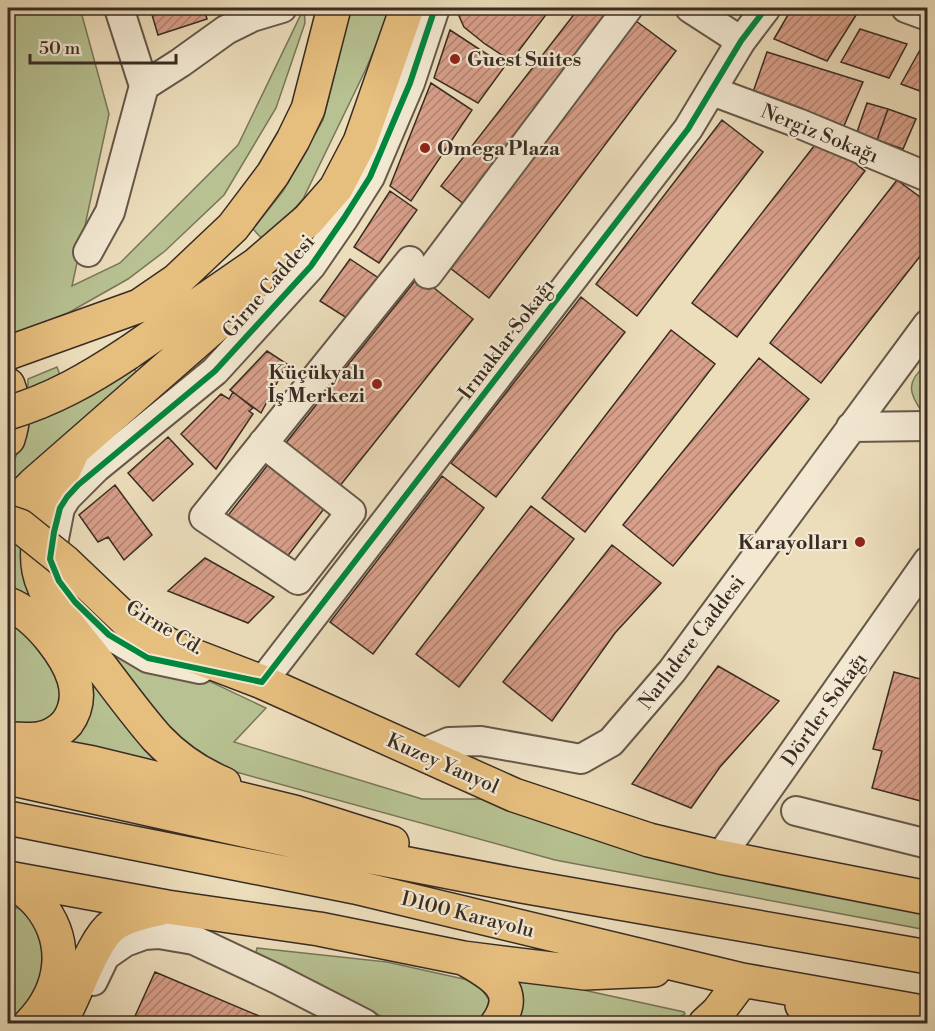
<svg xmlns="http://www.w3.org/2000/svg" width="935" height="1031" viewBox="0 0 935 1031" font-family="'Libre Bodoni',serif">
<style>
.green{fill:#b7c191;stroke:#78765a;stroke-width:1.5}
.building{fill:url(#building-hatch);stroke:#392c23;stroke-width:1.5}
.lines{fill:none;stroke-linecap:round;stroke-linejoin:round}
.minor-casing{stroke:#665849;stroke-width:32}
.major-casing{stroke:#392c23;stroke-width:36}
.highway-casing{stroke:#392c23;stroke-width:36}
.minor{stroke:#f3e9d3;stroke-width:28}
.major{stroke:#e6be7e;stroke-width:33}
.highway{stroke:#e6be7e;stroke-width:33}
.major-bridge-casing{stroke:#392c23;stroke-width:36;stroke-linecap:butt}
.highway-bridge-casing{stroke:#392c23;stroke-width:36;stroke-linecap:butt}
.major-bridge{stroke:#e6be7e;stroke-width:33}
.highway-bridge{stroke:#e6be7e;stroke-width:33}
.cycleway-casing{stroke:#f3e9d3;stroke-width:10}
.cycleway{stroke:#00873e;stroke-width:6}
.poi-dot{fill:#8f2418;stroke:#f3e9d3;stroke-width:2}
.labels{text-anchor:middle;stroke-width:4.5;stroke-linejoin:round;paint-order:stroke}
.poi-label{font-size:20px;font-weight:bold;fill:#392c23;stroke:#f3e9d3;text-anchor:start}
.street-label{font-size:20px;fill:#392c23;stroke:#f3e9d3}
</style>
<defs>
<pattern id="building-hatch" width="6" height="6" patternUnits="userSpaceOnUse" patternTransform="scale(1.5)"><rect width="6" height="6" fill="#d89f8a"/><path d="M-1 1l2-2M0 6l6-6M5 7l2-2" fill="none" stroke="#b08270"/></pattern>
</defs>
<rect width="100%" height="100%" fill="#ecddbb"/>
<filter id="stains"><feTurbulence type="fractalNoise" baseFrequency=".00333" numOctaves="4"/><feColorMatrix values="0 0 0 0 .2 0 0 0 0 .09 0 0 0 0 .02 0 0 0 .5 -.17"/></filter>
<radialGradient id="worn" r=".72"><stop offset=".6" stop-color="#630" stop-opacity="0"/><stop offset="1" stop-color="#630" stop-opacity=".3"/></radialGradient>
<path class="green" d="M8,8H80L109,114L72,286L120,263L238,145L304,8L305,23L276,108L224,195L165,251L128,279L68,313L8,336Z
M351,8H392L365,71L303,199L265,242L253,229L283,191L323,120Z
M926,365L928,370L927,415L923,413C909,394 905,382 926,365Z
M131,366L137,372L8,490V473L27,433L28,379L57,367L71,404Z
M40,488L21,550L36,601L8,592V522Z
M8,612L37,634L67,699L53,716L37,725L8,723Z
M80,620L266,708L234,742L422,799H497L927,914V930L555,860L218,767L184,748Z
M76,649L179,768L67,741Z
M8,906L29,911L46,956L39,983L27,1005L8,1023Z
M257,948L387,962L477,982L489,1000L485,1013L476,1023H395L261,957L256,952Z
M510,974L684,1012L685,1014L679,1017L582,1018L531,1023L507,1024Z"/>
<path class="building" d="M150,8H204L207,19L158,35Z
M458,8H551L511,61L485,44L464,27L459,16Z
M579,8H617L464,204L441,186Z
M792,8H849L858,12L827,61L774,39Z
M632,18L676,51L489,298L445,264Z
M860,29L907,44L889,78L841,62Z
M450,30L505,66L478,103L434,78Z
M920,50L928,52V94L901,84Z
M767,52L863,82L843,128L753,92Z
M431,83L472,110L411,201L390,186Z
M867,103L888,109L877,140L857,132Z
M888,109L916,119L903,149L877,140Z
M722,120L763,152L637,316L596,284Z
M821,137L865,171L737,337L692,303Z
M897,180L928,203V246L821,383L770,343Z
M390,191L417,210L379,263L354,247Z
M350,259L380,279L350,320L320,301Z
M419,276L473,319L335,492L281,449Z
M581,297L625,332L496,497L451,463Z
M671,330L715,364L585,532L542,498Z
M267,351L287,364L261,413L230,390Z
M759,358L809,399L673,566L623,525Z
M233,392L253,408L249,411L253,414L216,469L181,434L221,394L229,399Z
M168,437L193,464L153,501L128,473Z
M274,457L330,501L283,562L226,518Z
M442,476L484,508L373,654L330,622Z
M115,485L152,535L124,560L108,537L98,542L79,515Z
M531,506L574,539L459,687L416,654Z
M612,545L661,583L615,633L552,721L503,682Z
M205,558L274,597L248,623L168,591Z
M718,666L779,701L720,767L691,808L632,784Z
M894,672L928,681V739L925,747H928V803L872,788L882,751L873,749Z
M155,972L259,1016L255,1024H153L135,1016Z"/>
<g class="lines">
<g class="minor-casing">
<path id="minor" d="M119,8L144,86
M690,8L741,41
M906,8L928,16
M712,91L798,123L928,177
M88,252L110,212L144,86L180,63L226,30L252,17L282,8
M428,274L628,8
M851,427L928,426
M263,443L351,512L298,580L204,517L410,261
M200,669L148,658L109,635L75,602L59,581L50,559L60,508L67,497L96,468L215,371L311,266L344,218L370,177L410,83L435,8
M262,682L688,129L741,41L766,8
M423,753L449,742L481,741L581,759L611,742L672,671L928,324
M796,811L928,844
M720,857L928,561
M93,981L105,956L125,942L144,935L159,934L194,940L277,979L365,1024"/>
</g>
<g class="major-casing">
<path id="major" d="M176,649L262,682L514,795L649,840L720,857L928,898"/>
</g>
<g class="highway-casing">
<path id="highway" d="M8,353L139,306L177,280L233,227L273,174L293,140L308,109L334,8
M128,353L257,264L308,220L336,188L360,142L407,8
M8,385C15,403 14,421 8,439
M73,450C57,488 31,528 39,571C45,602 76,634 95,659C115,685 135,713 157,738C175,757 200,774 224,784
M8,510L35,483L227,315L257,279
M8,604C26,611 39,624 51,639C70,663 88,694 67,723C60,731 49,737 39,739C30,740 20,739 10,739
M8,747L93,763L294,812L392,843
M8,778L325,848L522,886L928,957
M8,818L355,887L742,980L928,1013
M8,878L167,907L319,929L463,958L585,973L654,970
M10,878C19,886 30,894 38,903C70,941 64,989 30,1024
M467,960C493,975 521,990 497,1024
M802,1005L848,1024
M59,1024C75,999 92,940 113,925C127,915 146,912 162,908
M705,1024L718,1012L742,980"/>
</g>
<use href="#minor" class="minor"/>
<use href="#major" class="major"/>
<use href="#highway" class="highway"/>
<g class="major-bridge-casing">
<path id="major-bridge" d="M8,522L20,526L65,562L128,622L176,649"/>
</g>
<g class="highway-bridge-casing">
<path id="highway-bridge" d="M8,413C52,400 89,379 128,353"/>
</g>
<use href="#major-bridge" class="major-bridge"/>
<use href="#highway-bridge" class="highway-bridge"/>
<g class="cycleway-casing">
<path id="cycleway" d="M435,8L410,83L370,177L344,218L311,266L215,371L78,485L67,497L60,508L54,532L50,559L59,581L75,602L109,635L148,658L262,682L688,129L741,41L766,8"/>
</g>
<use href="#cycleway" class="cycleway"/>
</g>
<g class="poi-dot">
<circle cx="455" cy="59" r="6"/>
<circle cx="425" cy="148" r="6"/>
<circle cx="377" cy="384" r="6"/>
<circle cx="860" cy="542" r="6"/>
</g>
<g class="labels">
<g class="poi-label">
<text x="467" y="66">Guest Suites</text>
<text x="437" y="155">Omega Plaza</text>
<text x="365" y="379" text-anchor="end">Küçükyalı<tspan x="365" dy="23">İş Merkezi</tspan></text>
<text x="848" y="549" text-anchor="end">Karayolları</text>
</g>
<g class="street-label">
<text transform="translate(820 133) rotate(22)" y="7">Nergiz Sokağı</text>
<text transform="translate(268 286) rotate(-49)" y="7">Girne Caddesi</text>
<text transform="translate(506 339) rotate(-53)" y="7">Irmaklar Sokağı</text>
<text transform="translate(165 627) rotate(31)" y="7">Girne Cd.</text>
<text transform="translate(691 642) rotate(-53)" y="7">Narlıdere Caddesi</text>
<text transform="translate(824 709) rotate(-55)" y="7">Dörtler Sokağı</text>
<text transform="translate(443 763) rotate(24)" y="7">Kuzey Yanyol</text>
<text transform="translate(468 914) rotate(14)" y="7">D100 Karayolu</text>
</g>
</g>
<rect width="935" height="1031" fill="none" stroke="#ecddbb" stroke-width="30"/>
<rect x="9" y="9" width="917" height="1013" fill="none" stroke="#392c23" stroke-width="3"/>
<rect x="15" y="15" width="905" height="1001" fill="none" stroke="#392c23" stroke-width="1.5"/>
<path d="M30 54v9h146v-9" fill="none" stroke="#392c23" stroke-width="3"/>
<text x="39" y="54" font-size="18" fill="#392c23" stroke="#f3e9d3" stroke-width="4.5" paint-order="stroke">50 m</text>
<rect width="100%" height="100%" filter="url(#stains)"/>
<rect width="100%" height="100%" fill="url(#worn)"/>
</svg>
